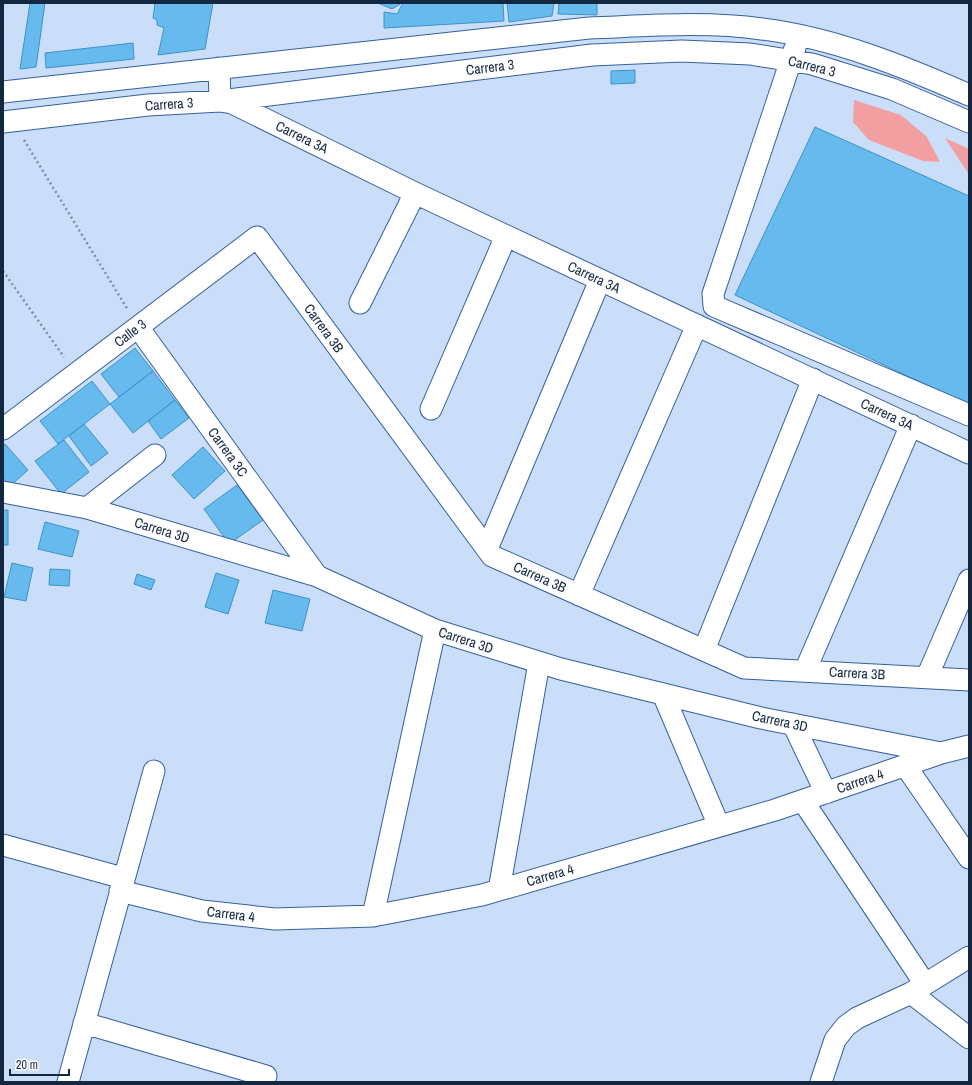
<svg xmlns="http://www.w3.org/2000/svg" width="972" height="1085" viewBox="0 0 972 1085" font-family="'Archivo Narrow',sans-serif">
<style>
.green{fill:#f29fa2}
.building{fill:#66baed;stroke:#3d93c4}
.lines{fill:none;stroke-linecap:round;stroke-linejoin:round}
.minor-casing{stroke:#34609d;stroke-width:23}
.path{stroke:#7c8faa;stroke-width:2.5;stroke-dasharray:2 3;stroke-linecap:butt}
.minor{stroke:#fff;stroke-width:21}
.labels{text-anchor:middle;stroke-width:4;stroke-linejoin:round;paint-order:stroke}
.street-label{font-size:14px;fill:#142741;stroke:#fdfdfd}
</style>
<rect width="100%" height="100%" fill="#cadefa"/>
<path class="green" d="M854,100L901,115L927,137L940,162L923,161L869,140L853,122Z
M945,138L969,149V174L968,173Z"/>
<path class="building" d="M30,3H45L36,67L20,69Z
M155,3H213L205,49L158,55L164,28L157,25V20L153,18Z
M378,3H402L392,9Z
M503,3L504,21L384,28V12L397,14L403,3Z
M507,3H554L552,16L509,22Z
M559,3H597V15L558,14Z
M133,43L134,59L46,68L45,53Z
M635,70V83L611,84V71Z
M815,127L969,196V405L735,295Z
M135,348L153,371L119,397L101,374Z
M153,371L175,400L133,433L110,404Z
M92,381L110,404L58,444L40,421Z
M175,400L189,418L161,439L148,421Z
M84,424L108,453L91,466L69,436Z
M64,440L89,472L61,494L35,461Z
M5,444L28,470L10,486L3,478V446Z
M203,447L225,471L194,499L172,475Z
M237,485L263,520L229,544L204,509Z
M3,510H8V545H3Z
M45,522L79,531L72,557L38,549Z
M12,563L33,568L26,601L4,597Z
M50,569L70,570L69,586L49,585Z
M216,573L239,580L228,614L205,607Z
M137,574L155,580L151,590L134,584Z
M273,590L310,599L302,631L265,623Z"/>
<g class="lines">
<g class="minor-casing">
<path id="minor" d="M795,48L713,294L714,306L969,415
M219,68L220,101L232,103L415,193L969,453
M3,92L589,28C646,26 705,21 762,29C834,38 903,66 969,95
M3,122L148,105L220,101L592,55L682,51L750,54L812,64L892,89L969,122
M360,303L415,193
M138,327L317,576
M431,409L506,236
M3,429L257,237L492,556L744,668L969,680
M3,492L87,508L317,576L435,630L561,669L761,718L941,753
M87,508L155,455
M487,549L600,280
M579,595L697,325
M704,650L813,379
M805,671L911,425
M927,677L969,580
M663,694L719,826
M793,724L826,793
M905,765L969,858
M803,801L925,984
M3,845L123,878
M499,890L539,663
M120,891L202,911L275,919L373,916L482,895L775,810L941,753L969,746
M373,916L435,630
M911,993L969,1038
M84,1023L266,1076
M68,1082L154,771
M821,1082L835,1040L846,1026L857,1018L911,993L969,957"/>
</g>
<path class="path" d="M24,140L128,310
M3,271L64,357"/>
<use href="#minor" class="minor"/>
</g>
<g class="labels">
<g class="street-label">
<text transform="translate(812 66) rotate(14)" y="5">Carrera 3</text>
<text transform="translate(490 67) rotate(-7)" y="5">Carrera 3</text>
<text transform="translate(169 104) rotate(-4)" y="5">Carrera 3</text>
<text transform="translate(302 137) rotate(26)" y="5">Carrera 3A</text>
<text transform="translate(594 277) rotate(25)" y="5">Carrera 3A</text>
<text transform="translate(324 328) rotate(54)" y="5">Carrera 3B</text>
<text transform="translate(130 333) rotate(-37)" y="5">Calle 3</text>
<text transform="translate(887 414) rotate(25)" y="5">Carrera 3A</text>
<text transform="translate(228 452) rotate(54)" y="5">Carrera 3C</text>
<text transform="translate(162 530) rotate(17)" y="5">Carrera 3D</text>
<text transform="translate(540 577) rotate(24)" y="5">Carrera 3B</text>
<text transform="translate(466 640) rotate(18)" y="5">Carrera 3D</text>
<text transform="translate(857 673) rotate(3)" y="5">Carrera 3B</text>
<text transform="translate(780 721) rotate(12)" y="5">Carrera 3D</text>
<text transform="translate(860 781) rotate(-19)" y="5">Carrera 4</text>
<text transform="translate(550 875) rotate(-16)" y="5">Carrera 4</text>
<text transform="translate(231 914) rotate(7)" y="5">Carrera 4</text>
</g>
</g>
<rect width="972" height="1085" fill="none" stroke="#142741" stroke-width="8"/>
<path d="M10 1069v6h59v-6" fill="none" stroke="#142741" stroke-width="2"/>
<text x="16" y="1069" font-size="12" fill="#142741" stroke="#fdfdfd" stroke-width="3" paint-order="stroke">20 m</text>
</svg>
